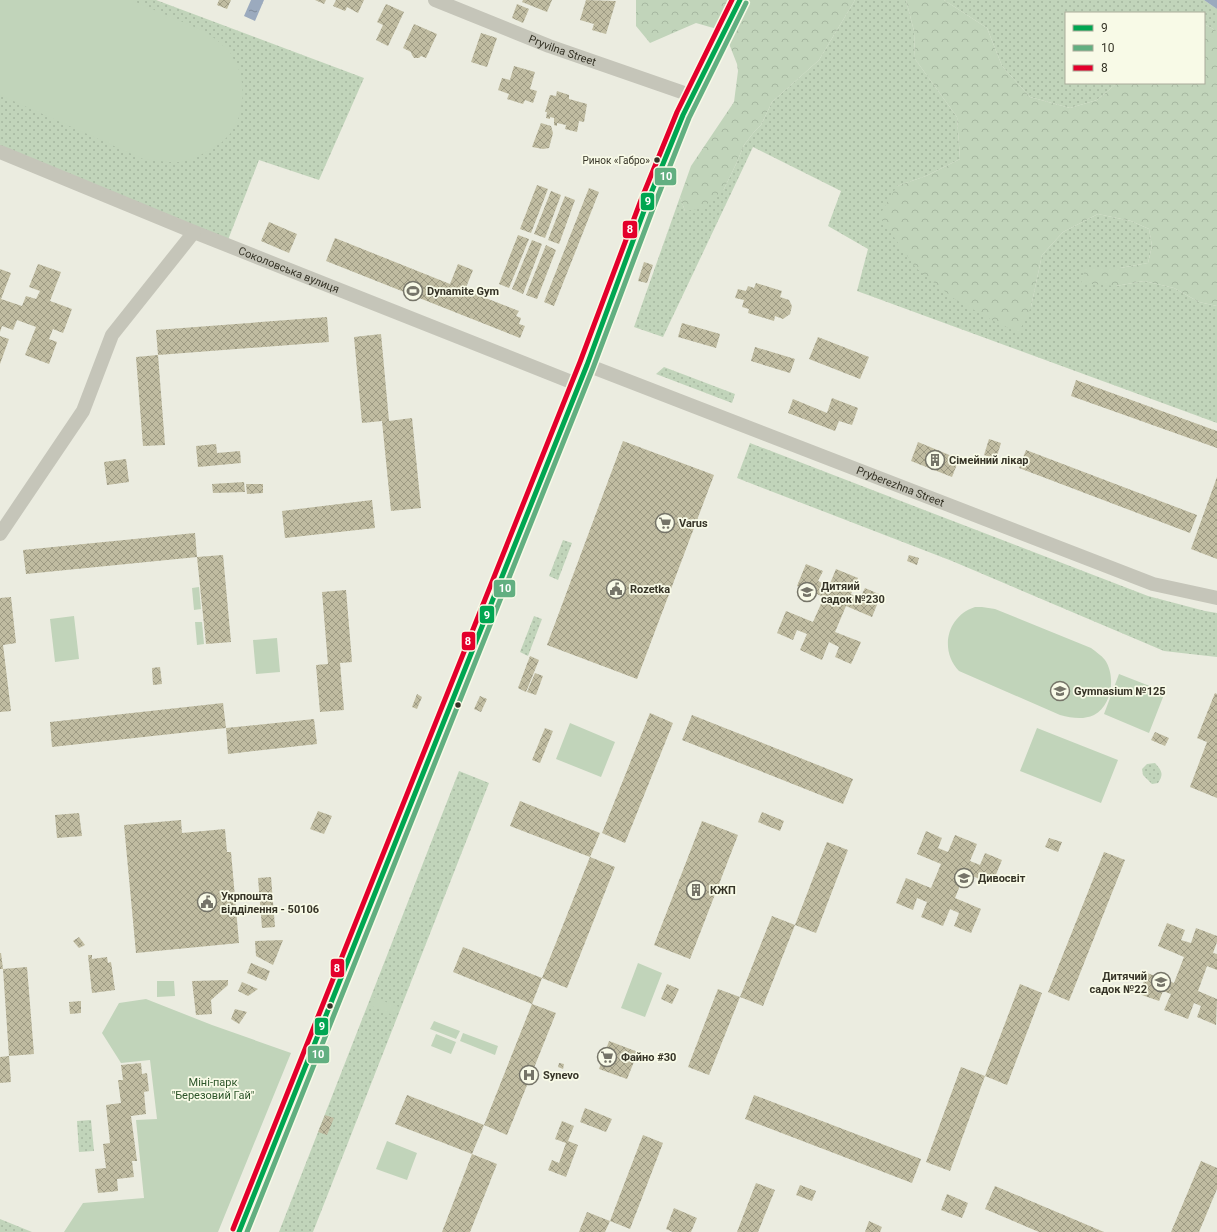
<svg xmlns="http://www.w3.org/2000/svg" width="1217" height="1232" viewBox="0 0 1217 1232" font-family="Roboto,sans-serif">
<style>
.grass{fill:url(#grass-dots)}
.forest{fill:url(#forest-crowns)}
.green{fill:#c1d4ba}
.water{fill:url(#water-ripples)}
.building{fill:url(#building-cross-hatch)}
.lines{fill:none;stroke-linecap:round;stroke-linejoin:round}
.minor{stroke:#c5c5b9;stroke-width:14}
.bus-1-casing{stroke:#f8fae7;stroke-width:8}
.bus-2-casing{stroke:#f8fae7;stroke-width:8}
.bus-3-casing{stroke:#f8fae7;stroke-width:8}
.bus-1{stroke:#00a651;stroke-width:5}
.bus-2{stroke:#62af81;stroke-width:5}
.bus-3{stroke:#e4002b;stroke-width:5}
.bus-dot{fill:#363427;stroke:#f8fae7;stroke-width:1.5}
.labels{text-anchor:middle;stroke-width:3.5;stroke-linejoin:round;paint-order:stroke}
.bus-label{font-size:10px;fill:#363427;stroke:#f8fae7;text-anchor:end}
.street-label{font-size:11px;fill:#363427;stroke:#f8fae7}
.poi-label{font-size:11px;font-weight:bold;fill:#363427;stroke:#f8fae7;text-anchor:start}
.park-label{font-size:11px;fill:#2d552a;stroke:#f8fae7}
.line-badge{stroke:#f8fae7;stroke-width:1.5}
.badge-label{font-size:11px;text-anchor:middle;font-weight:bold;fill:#fff}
</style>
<defs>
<pattern id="grass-dots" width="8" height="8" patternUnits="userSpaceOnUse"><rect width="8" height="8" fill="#c1d4ba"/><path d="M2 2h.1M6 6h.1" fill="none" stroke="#a6b7a0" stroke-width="1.8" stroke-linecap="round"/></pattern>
<pattern id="forest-crowns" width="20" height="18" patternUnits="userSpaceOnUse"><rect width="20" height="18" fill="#c1d4ba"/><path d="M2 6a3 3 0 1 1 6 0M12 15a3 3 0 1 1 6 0" fill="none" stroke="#a6b7a0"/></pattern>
<pattern id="water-ripples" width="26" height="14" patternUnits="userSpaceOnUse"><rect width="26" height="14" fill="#9baabe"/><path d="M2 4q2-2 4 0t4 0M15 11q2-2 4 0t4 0" fill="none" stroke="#7f8b9a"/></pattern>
<pattern id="building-cross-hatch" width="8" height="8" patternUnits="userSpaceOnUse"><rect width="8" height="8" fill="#c0bca1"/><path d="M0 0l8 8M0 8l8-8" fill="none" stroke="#9d9a83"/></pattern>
</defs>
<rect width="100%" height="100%" fill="#ebece0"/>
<path class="grass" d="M0,0H156L364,78L319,180L259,160L226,245L0,152Z
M855,0H906L914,31L915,59L957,117L960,159L926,176L897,186L1031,307L1042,255L1063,232L1098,214L1131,221L1149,229L1152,246L1148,263L1120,268L1116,286L1144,281L1174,288L1199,302L1217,306V423L857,291L868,249L828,226L841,191L753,147L663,337L634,327L680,197L685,211L724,189L737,162L744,145L754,132L761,125L772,102L819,60Z
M944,0H1204L1217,9V31L1204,24V13H1066V83H1117L1097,100L1070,108L1030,97L1002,66L987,28Z
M664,367L735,394L732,403L656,374Z
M750,443L1148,596L1205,611L1217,613V657L1164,651L952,561L737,478Z
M563,540L572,543L558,580L549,576Z
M534,616L542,619L528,656L520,652Z
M1155,763C1162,771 1164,774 1158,783L1152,784L1143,775L1142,769L1147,764Z
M459,771L489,783L313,1232H279Z
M91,1120L94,1151L79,1152L77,1121Z
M0,1219L32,1232H0Z"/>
<path class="forest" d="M636,0H855L819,60L772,102L761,125L754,132L744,145L737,162L724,189L703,208L685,211L680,197L691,166L734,102L738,71L737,64L724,31L696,23L650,43L636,26Z
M906,0H944L987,28L1002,66L1030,97L1070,108L1097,100L1117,83H1204V24L1217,31V306L1199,302L1174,288L1144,281L1116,286L1081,283L1085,269L1120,268L1148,263L1152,246L1149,229L1131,221L1098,214L1063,232L1042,255L1031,307L1019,332L999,324L953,298L916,268L879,216L897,186L926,176L960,159L957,117L915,59L914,31Z"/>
<path class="green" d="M0,0H131L206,32L218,41L230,52L241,74L243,95L239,117L230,134L221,143L199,156L191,159L179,162H168L143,159L0,95Z
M199,587L201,609L194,610L192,588Z
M975,607H982L995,609L1091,648C1096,652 1101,655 1105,660C1116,676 1112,706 1094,715C1083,720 1072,718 1060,715L959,671C939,650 947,616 975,607Z
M74,616L79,659L55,662L50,619Z
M195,622H202L204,644L197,645Z
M277,638L280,672L256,674L253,640Z
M1119,674L1165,692L1149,733L1104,714Z
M570,723L615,742L601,777L556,759Z
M1037,728L1118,760L1101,803L1020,771Z
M638,963L662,973L645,1017L621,1008Z
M157,981H174L175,996L157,997Z
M373,997L399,1007L395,1016L369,1005Z
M146,999L212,1025L291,1053L218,1232H64L83,1203L144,1198L136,1120L157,1119L150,1060L121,1063L102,1033L119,1003Z
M434,1021L460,1031L456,1039L430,1029Z
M463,1033L498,1046L495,1055L460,1041Z
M436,1034L456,1042L451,1054L431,1046Z
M387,1141L417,1153L407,1180L376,1169Z"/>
<path class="water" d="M251,0H264L255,21L244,16Z
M1204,0H1217V9Z"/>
<path class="building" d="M219,0H231L227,9L217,5Z
M315,0H326L324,4Z
M336,0H364L358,13L347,7L345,11L333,6Z
M523,0H552L547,12L522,2Z
M586,0L616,1L606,34L592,30L594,24L580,20Z
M386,4L404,12L388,46L376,40L383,25L377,22Z
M517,4L529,9L523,23L512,18Z
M414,24L437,34L426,58L421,56L419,58H414L412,55L411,52L403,48Z
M481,33L497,38L487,67L471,62Z
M514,66L535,72L530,89L537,91L533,103L525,100L523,104L507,99L509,94L498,90L502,78L510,80Z
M557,91L569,95V99L587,104L584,122L579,121L577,132L565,129L566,125L557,123V126L554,125V118L550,117V119L546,118L547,112H545L550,95L556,96Z
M541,123L551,126L553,133L549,148L543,149L532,147Z
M537,185L548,189L531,233L520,229Z
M589,188L599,192L554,306L544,302Z
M551,191L561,195L545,238L534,234Z
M565,196L575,200L559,244L548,240Z
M269,222L297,234L289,253L261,241Z
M518,235L529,239L509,288L499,284Z
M335,238L450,284L458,264L473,270L465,290L519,311L516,316L521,318L519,324L525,326L520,338L326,261Z
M532,240L542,244L523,294L512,289Z
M546,245L556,250L537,299L526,295Z
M644,262L653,265L647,283L638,281Z
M38,264L61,272L50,301L72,309L63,333L53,329L49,339L57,342L49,364L25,355L36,327L17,320L13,330L2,326L0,332V269L11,273L1,299L22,306L26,296L36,299L40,291L29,287Z
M756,283L782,291L780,297L789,300L792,306L790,314L783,319L775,316L774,321L748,313L749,309L742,307L744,300L735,298L738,289L746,291L748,286L754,288Z
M327,317L329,342L158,355L156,330Z
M682,323L720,334L716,348L678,337Z
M381,334L389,421L412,418L421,508L391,511L382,421L362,423L354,337Z
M0,336L9,339L0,364Z
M818,337L869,357L860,379L809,359Z
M755,347L795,359L790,373L751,361Z
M158,355L165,445L143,446L136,357Z
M1076,380L1217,431V448L1071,396Z
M832,398L858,408L852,425L839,421L835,431L788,413L793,399L827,413Z
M989,439L1001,443L996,459L984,455Z
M623,441L714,475L637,679L547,645Z
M918,442L959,459L952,477L911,461Z
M216,444L217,453L240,451L241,463L198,467L196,446Z
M1026,450L1197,515L1190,533L1019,468Z
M126,459L129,482L107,485L104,462Z
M1217,477V559L1191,549Z
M244,482L245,492L213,493L212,484Z
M246,484H263V493L247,494Z
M372,500L375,528L285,538L282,511Z
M195,533L197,557L26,574L23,550Z
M223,555L231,642L206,644L197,557Z
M909,555L919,558L917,565L907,561Z
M806,564L823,571L818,581L829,586L836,569L858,578L851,594L860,598L865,588L881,595L872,617L846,606L835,632L861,642L851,664L835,657L839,647L829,642L822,660L800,650L807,634L797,630L793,640L777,633L786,611L813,622L824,597L797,586Z
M346,590L352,662L340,663L344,710L320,712L316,665L328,664L322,592Z
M11,597L16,643L3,645L11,711L0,712V598Z
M530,656L539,660L526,692L518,688Z
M160,667L162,684L153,685L152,668Z
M535,673L543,676L536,695L527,692Z
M1215,693L1217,694V798L1190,787L1207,742L1197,738Z
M417,694L422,697L417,709L412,707Z
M480,696L487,699L481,712L474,709Z
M223,703L226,728L52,747L50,722Z
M650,713L673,723L625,843L602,833Z
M692,715L853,779L843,804L682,740Z
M314,719L317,744L228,754L226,728Z
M545,728L553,731L540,763L532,760Z
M1155,732L1169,738L1165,746L1151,740Z
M520,801L600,833L590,857L510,826Z
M318,811L332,816L324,834L310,829Z
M762,812L784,821L780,831L758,822Z
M79,813L82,836L57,838L55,815Z
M181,820L182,833L225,829L227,852H231L239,943L136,953L124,825Z
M702,821L738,835L690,959L654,945Z
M926,831L942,838L938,848L948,852L955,835L977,844L970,861L980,865L985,853L1002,860L992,884L965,873L955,898L981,909L971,933L954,926L959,913L950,909L943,926L921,917L927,902L917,898L913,910L896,903L906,878L931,888L941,864L917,854Z
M1049,838L1062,842L1058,852L1045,847Z
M827,842L848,850L816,933L795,925Z
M1104,852L1125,860L1069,1001L1048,992Z
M590,857L615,867L567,988L542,978Z
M271,877L275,927L262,928L258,878Z
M772,916L795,925L763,1006L740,997Z
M1167,923L1185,930L1181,940L1191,943L1196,928L1217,936V942L1213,953L1217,954V970L1207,966L1198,991L1217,999L1216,1025L1197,1017L1201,1006L1194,1003L1188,1019L1164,1010L1171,994L1163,991L1159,1001L1139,994L1147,973L1174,983L1184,957L1158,946Z
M79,937L85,945L79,948L73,941Z
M283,940L273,965L256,956L255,941Z
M463,947L542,978L532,1004L453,972Z
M0,953H1L3,969H0Z
M88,955H92V959L107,957L108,963L111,962L115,990L92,993Z
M251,963L270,971L266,981L247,973Z
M27,967L34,1054L9,1056L3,969Z
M228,980V985L211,1000L212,1014L196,1015L192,981Z
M242,982L258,989L248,996L238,991Z
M667,984L679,989L672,1004L661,999Z
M1020,984L1042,993L1007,1085L985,1076Z
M718,989L740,997L709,1075L688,1067Z
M81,1001V1013L70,1014L69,1002Z
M532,1004L556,1013L507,1135L484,1125Z
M235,1009L247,1012L239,1024L231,1019Z
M609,1041L638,1052L627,1079L599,1069Z
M9,1056L11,1082L0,1083V1057Z
M141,1063L142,1074L147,1073L149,1091L144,1092L146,1114L131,1116L137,1161H132L134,1177L117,1179L118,1191L98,1193L95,1169L106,1168L103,1144L110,1143L106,1105L121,1103L118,1080H123L121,1065Z
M559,1063L564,1064L563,1069L558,1067Z
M961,1067L985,1076L950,1171L926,1162Z
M407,1095L484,1125L472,1154L395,1124Z
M754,1095L921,1159L912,1183L745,1119Z
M585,1108L612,1119L606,1132L580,1122Z
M325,1115L334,1118L327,1135L318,1132Z
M562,1121L574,1126L568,1141L578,1145L566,1177L548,1170L552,1160L559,1163L566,1143L555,1139Z
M643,1135L663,1143L630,1229L610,1221Z
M472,1154L497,1164L470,1232H442Z
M1201,1161L1217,1168V1189L1199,1232H1171Z
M756,1183L775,1190L758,1232H737Z
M800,1185L816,1191L812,1201L796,1195Z
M995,1186L1104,1232H1039L985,1209Z
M947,1194L968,1203L962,1218L941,1210Z
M674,1208L697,1218L691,1232H673L666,1229Z
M587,1212L610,1221L605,1232H579Z
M869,1221L882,1227L880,1232H865Z"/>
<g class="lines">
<g class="minor">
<path id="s1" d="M435,0L549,46L693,96"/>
<path id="s2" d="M0,152L194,232L579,385"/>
<path id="s3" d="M587,365L1153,584L1217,598"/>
<path d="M0,534L83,411L112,335L194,232"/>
<path d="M239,1232L587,365L647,203L683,115L724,31L740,0"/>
</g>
<g class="bus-1-casing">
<path id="bus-1" d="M239,1232L587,365L647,203L683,115L740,0"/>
</g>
<g class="bus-2-casing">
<path id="bus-2" d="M247,1232L593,368L654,206L689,118L746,3"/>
</g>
<g class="bus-3-casing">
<path id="bus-3" d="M233,1229L580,362L641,200L677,112L732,0"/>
</g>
<use href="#bus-1" class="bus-1"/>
<use href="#bus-2" class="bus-2"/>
<use href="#bus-3" class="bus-3"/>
</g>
<defs>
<g id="stadium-ring" transform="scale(1)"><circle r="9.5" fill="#f8fae7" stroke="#757468" stroke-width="1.5"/><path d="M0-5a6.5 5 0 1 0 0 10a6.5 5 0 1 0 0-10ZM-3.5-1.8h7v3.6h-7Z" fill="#757468"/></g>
<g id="building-ring" transform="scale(1)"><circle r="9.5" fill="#f8fae7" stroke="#757468" stroke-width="1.5"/><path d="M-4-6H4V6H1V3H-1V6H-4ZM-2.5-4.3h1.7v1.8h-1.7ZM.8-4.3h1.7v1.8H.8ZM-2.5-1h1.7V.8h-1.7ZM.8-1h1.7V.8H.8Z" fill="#757468"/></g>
<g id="supermarket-ring" transform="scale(1)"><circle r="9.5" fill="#f8fae7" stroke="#757468" stroke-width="1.5"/><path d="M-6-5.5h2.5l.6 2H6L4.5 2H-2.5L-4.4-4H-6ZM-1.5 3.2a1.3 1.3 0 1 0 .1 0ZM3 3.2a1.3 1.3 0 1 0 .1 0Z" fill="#757468"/></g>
<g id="civic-ring" transform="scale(1)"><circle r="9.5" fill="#f8fae7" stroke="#757468" stroke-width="1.5"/><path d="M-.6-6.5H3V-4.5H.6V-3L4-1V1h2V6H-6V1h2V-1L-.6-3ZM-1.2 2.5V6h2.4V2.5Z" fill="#757468"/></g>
<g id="school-ring" transform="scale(1)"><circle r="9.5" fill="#f8fae7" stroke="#757468" stroke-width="1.5"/><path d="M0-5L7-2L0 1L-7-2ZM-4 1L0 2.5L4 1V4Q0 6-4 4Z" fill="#757468"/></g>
<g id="hospital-ring" transform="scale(1)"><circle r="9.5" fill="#f8fae7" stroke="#757468" stroke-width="1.5"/><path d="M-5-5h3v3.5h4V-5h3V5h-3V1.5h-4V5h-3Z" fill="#757468"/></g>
</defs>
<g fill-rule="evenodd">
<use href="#stadium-ring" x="413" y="291"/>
<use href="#building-ring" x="935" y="460"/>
<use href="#supermarket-ring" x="665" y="523"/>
<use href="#civic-ring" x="616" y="589"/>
<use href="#school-ring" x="807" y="592"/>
<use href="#school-ring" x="1060" y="691"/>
<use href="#school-ring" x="964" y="878"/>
<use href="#building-ring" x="696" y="890"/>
<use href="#civic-ring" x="207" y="902"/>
<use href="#school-ring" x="1161" y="982"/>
<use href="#supermarket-ring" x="607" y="1057"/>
<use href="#hospital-ring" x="529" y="1075"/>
</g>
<g class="bus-dot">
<circle cx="657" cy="160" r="3.5"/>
<circle cx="458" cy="705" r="3.5"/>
<circle cx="330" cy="1006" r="3.5"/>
</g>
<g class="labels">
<g class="bus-label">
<text x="650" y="164">Ринок «Габро»</text>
</g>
<g class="street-label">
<text dy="4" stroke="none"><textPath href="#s1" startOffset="137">Pryvilna Street</textPath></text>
<text dy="4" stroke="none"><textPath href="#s2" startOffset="312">Соколовська вулиця</textPath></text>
<text dy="4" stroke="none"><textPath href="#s3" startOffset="336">Pryberezhna Street</textPath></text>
</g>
<g class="poi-label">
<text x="427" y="295">Dynamite Gym</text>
<text x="949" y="464">Сімейний лікар</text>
<text x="679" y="527">Varus</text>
<text x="821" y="590">Дитяий<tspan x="821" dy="13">садок №230</tspan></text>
<text x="630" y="593">Rozetka</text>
<text x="1074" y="695">Gymnasium №125</text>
<text x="978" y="882">Дивосвіт</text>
<text x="710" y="894">КЖП</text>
<text x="221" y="900">Укрпошта<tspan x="221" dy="13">відділення - 50106</tspan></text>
<text x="1147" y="980" text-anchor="end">Дитячий<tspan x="1147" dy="13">садок №22</tspan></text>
<text x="621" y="1061">Файно #30</text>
<text x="543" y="1079">Synevo</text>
</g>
<g class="park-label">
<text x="213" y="1086">Міні-парк<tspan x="213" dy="13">"Березовий Гай"</tspan></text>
</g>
</g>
<g class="line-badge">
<rect x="654" y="167" width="23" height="19" rx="4" fill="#62af81"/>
<rect x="640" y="192" width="15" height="19" rx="4" fill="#00a651"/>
<rect x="622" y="220" width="16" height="19" rx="4" fill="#e4002b"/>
<rect x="493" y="579" width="23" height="19" rx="4" fill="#62af81"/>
<rect x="479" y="605" width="16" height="19" rx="4" fill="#00a651"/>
<rect x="461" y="631" width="15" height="20" rx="4" fill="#e4002b"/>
<rect x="330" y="958" width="15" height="20" rx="4" fill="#e4002b"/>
<rect x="314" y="1017" width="15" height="19" rx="4" fill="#00a651"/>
<rect x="307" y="1045" width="23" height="19" rx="4" fill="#62af81"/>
</g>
<g class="badge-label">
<text x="666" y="180">10</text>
<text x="648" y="205">9</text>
<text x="630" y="233">8</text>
<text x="505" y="592">10</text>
<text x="487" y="619">9</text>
<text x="468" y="645">8</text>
<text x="337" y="972">8</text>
<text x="322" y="1030">9</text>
<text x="318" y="1058">10</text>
</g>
<rect x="1065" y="12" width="140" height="72" fill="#f8fae7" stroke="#aaab9a"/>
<rect x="1073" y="25" width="20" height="6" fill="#00a651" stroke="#aaab9a"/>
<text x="1101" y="32" font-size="12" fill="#363427">9</text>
<rect x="1073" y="45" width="20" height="6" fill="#62af81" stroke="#aaab9a"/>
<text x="1101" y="52" font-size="12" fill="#363427">10</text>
<rect x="1073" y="65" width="20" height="6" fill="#e4002b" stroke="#aaab9a"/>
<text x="1101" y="72" font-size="12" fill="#363427">8</text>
</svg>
